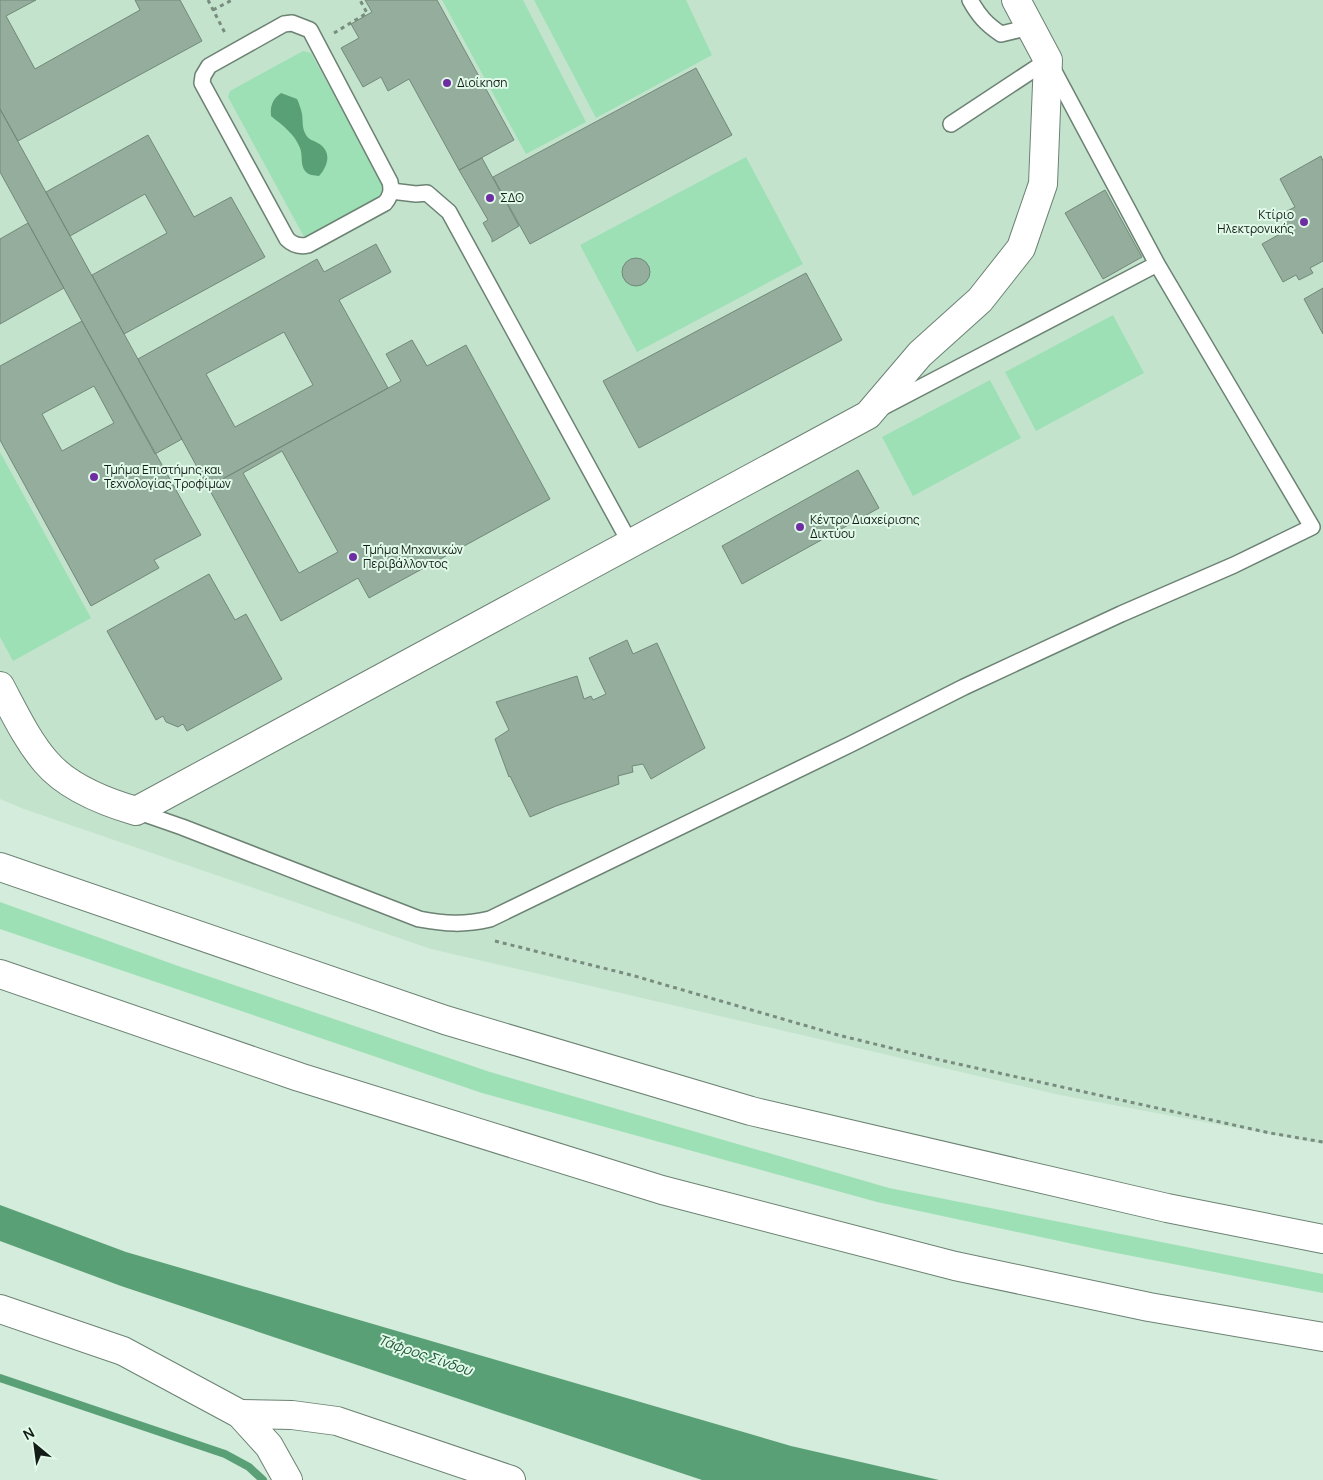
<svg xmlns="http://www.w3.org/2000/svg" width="1323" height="1480" viewBox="0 0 1323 1480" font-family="Manrope,sans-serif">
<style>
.built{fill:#c3e3cd}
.green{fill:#9ee0b6}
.water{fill:#5aa076}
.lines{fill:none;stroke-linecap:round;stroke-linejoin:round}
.stream{stroke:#5aa076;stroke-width:8}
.building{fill:#95ad9d;stroke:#72897a;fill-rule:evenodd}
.service-casing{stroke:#6c8273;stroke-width:18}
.minor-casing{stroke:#6c8273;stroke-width:30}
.tertiary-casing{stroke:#6c8273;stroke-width:30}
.motorway-casing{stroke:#6c8273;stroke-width:30}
.path{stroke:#7a8c80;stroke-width:3;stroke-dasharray:4 4;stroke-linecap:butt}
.service{stroke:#fff;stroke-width:15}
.minor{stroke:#fff;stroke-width:28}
.tertiary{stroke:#fff;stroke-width:28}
.motorway{stroke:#fff;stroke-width:28}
.poi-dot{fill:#6f2da2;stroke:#e0f9e8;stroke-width:2}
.labels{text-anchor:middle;stroke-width:4;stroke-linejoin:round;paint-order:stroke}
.poi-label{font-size:12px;fill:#131c16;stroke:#e0f9e8;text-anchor:start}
.water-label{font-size:14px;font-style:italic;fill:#1d5335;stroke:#e0f9e8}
</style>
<rect width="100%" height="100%" fill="#d3ecdb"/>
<path class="built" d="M0,0H1323V1144L1060,1095L431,949L24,809L0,799Z"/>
<path class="green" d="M442,0H523L586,122L526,154Z
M534,0H686L712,55L596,118Z
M303,51L311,53L393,202L391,209L316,250L310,248L228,97L230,91Z
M746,157L803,264L637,352L580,245Z
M1113,315L1144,373L1036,431L1005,372Z
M990,380L1021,438L913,496L882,437Z
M0,452L91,618L13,661L0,637Z
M0,902L181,967L490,1072L889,1188L1323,1274V1293L1106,1251L877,1202L482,1093L0,929Z"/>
<path class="water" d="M281,93L297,99C299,103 301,109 302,114C303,120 302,127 305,133C308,141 315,140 321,145C332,154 327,167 319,176C314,175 309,176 305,171C300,165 303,155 300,148C294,133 283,126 271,116C270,105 273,99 281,93Z
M0,1205L126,1252L791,1446L939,1480H702L121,1286L0,1241Z"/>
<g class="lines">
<path class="stream" d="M0,1378L225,1454L249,1467L263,1480"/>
</g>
<path class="building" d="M0,0H36L6,16L35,69L140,10L135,0H180L202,41L18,141L0,109Z
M365,0H437L514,140L459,170L409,79L388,91L381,77L363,87L341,48L359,38L351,24L372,12Z
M696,68L732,135L530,244L493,177Z
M0,109L182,439L155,454L0,172Z
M148,135L194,217L231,197L265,257L124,334L92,275L167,233L145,194L70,236L46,192Z
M1321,156L1323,161V261L1310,268L1313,273L1299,280L1296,275L1283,282L1262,244L1289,229L1281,214L1295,207L1280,179Z
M482,158L519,226L492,242V239L483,223L488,220L459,170Z
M1105,190L1142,257L1103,279L1065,213Z
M28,223L64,288L0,324V239Z
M376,244L391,272L339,300L388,388L208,487L138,359L317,259L324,272ZM284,332L313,385L235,427L206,374Z
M622 272a14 14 0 1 1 28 0a14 14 0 1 1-28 0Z
M806,273L842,340L639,448L603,381Z
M1323,288V334L1304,299Z
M82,321L201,535L154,560L159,568L91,606L0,440V366ZM94,386L114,423L62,451L42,414Z
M412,340L427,366L466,345L550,499L369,598L358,578L281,621L208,487L401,381L386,354ZM282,451L338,552L299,573L243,473Z
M858,470L879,508L742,584L722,546Z
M209,574L235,620L246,614L282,679L187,731L183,724L178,727L166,722L163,716L156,720L107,631Z
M627,640L633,654L657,643L705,748L651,779L643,764L632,766L633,772L618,776L619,784L556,806L530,817L510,776L509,777L495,739L509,730L496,702L577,676L584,699L591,696L593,700L606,694L589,658Z"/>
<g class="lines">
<g class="service-casing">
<path id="service" d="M970,0C979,16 986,24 1001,34L1030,27
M292,23L310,30L390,182C392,190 391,196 385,203L308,245C299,247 293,245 287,239L202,83L203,76L209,66L284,24Z
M391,191L416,194L427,193L449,212L630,543
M885,406L1157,264
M136,811L182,827L419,919C446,924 464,925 490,919L851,744L964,687L1121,614L1234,565L1312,527L1157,264L1048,60L951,124"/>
</g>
<g class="minor-casing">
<path id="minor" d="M0,686C14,712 27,740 46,762C68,788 105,802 136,811L868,415L920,354L980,300L1021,248L1043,184L1048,60L1016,0
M240,1414L292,1415L337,1421L511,1480"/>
</g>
<g class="tertiary-casing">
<path id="tertiary" d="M0,1309L123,1351L240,1414L269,1446L288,1480"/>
</g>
<g class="motorway-casing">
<path id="motorway" d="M0,867L445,1020L751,1111L1167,1208L1323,1239
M0,974L299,1077L662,1190L955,1266L1149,1307L1323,1337"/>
</g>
<path class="path" d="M208,0L225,33
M213,10L232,0
M334,33L367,13L360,0
M495,941L631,975L838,1035L940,1060L1270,1133L1323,1142"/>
<use href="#service" class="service"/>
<use href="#minor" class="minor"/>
<use href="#tertiary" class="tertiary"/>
<use href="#motorway" class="motorway"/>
</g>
<g class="poi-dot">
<circle cx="447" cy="83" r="5"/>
<circle cx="490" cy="198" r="5"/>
<circle cx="1304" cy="222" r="5"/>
<circle cx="94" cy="477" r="5"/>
<circle cx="800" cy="527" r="5"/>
<circle cx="353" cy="557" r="5"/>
</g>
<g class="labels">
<g class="poi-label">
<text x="457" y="87">Διοίκηση</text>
<text x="500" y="202">ΣΔΟ</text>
<text x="1294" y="219" text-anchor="end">Κτίριο<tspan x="1294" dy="14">Ηλεκτρονικής</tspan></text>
<text x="104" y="474">Τμήμα Επιστήμης και<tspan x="104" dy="14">Τεχνολογίας Τροφίμων</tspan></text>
<text x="810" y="524">Κέντρο Διαχείρισης<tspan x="810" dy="14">Δικτύου</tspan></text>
<text x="363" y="554">Τμήμα Μηχανικών<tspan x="363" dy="14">Περιβάλλοντος</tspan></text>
</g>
<g class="water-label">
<text transform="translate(425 1355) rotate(19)" y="5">Τάφρος Σίνδου</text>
</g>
</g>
<g transform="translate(35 1445) rotate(331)" stroke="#e0f9e8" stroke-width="4" paint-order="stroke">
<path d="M0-4L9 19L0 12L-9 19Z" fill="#131c16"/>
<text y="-8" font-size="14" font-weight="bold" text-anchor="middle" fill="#131c16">N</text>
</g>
</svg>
